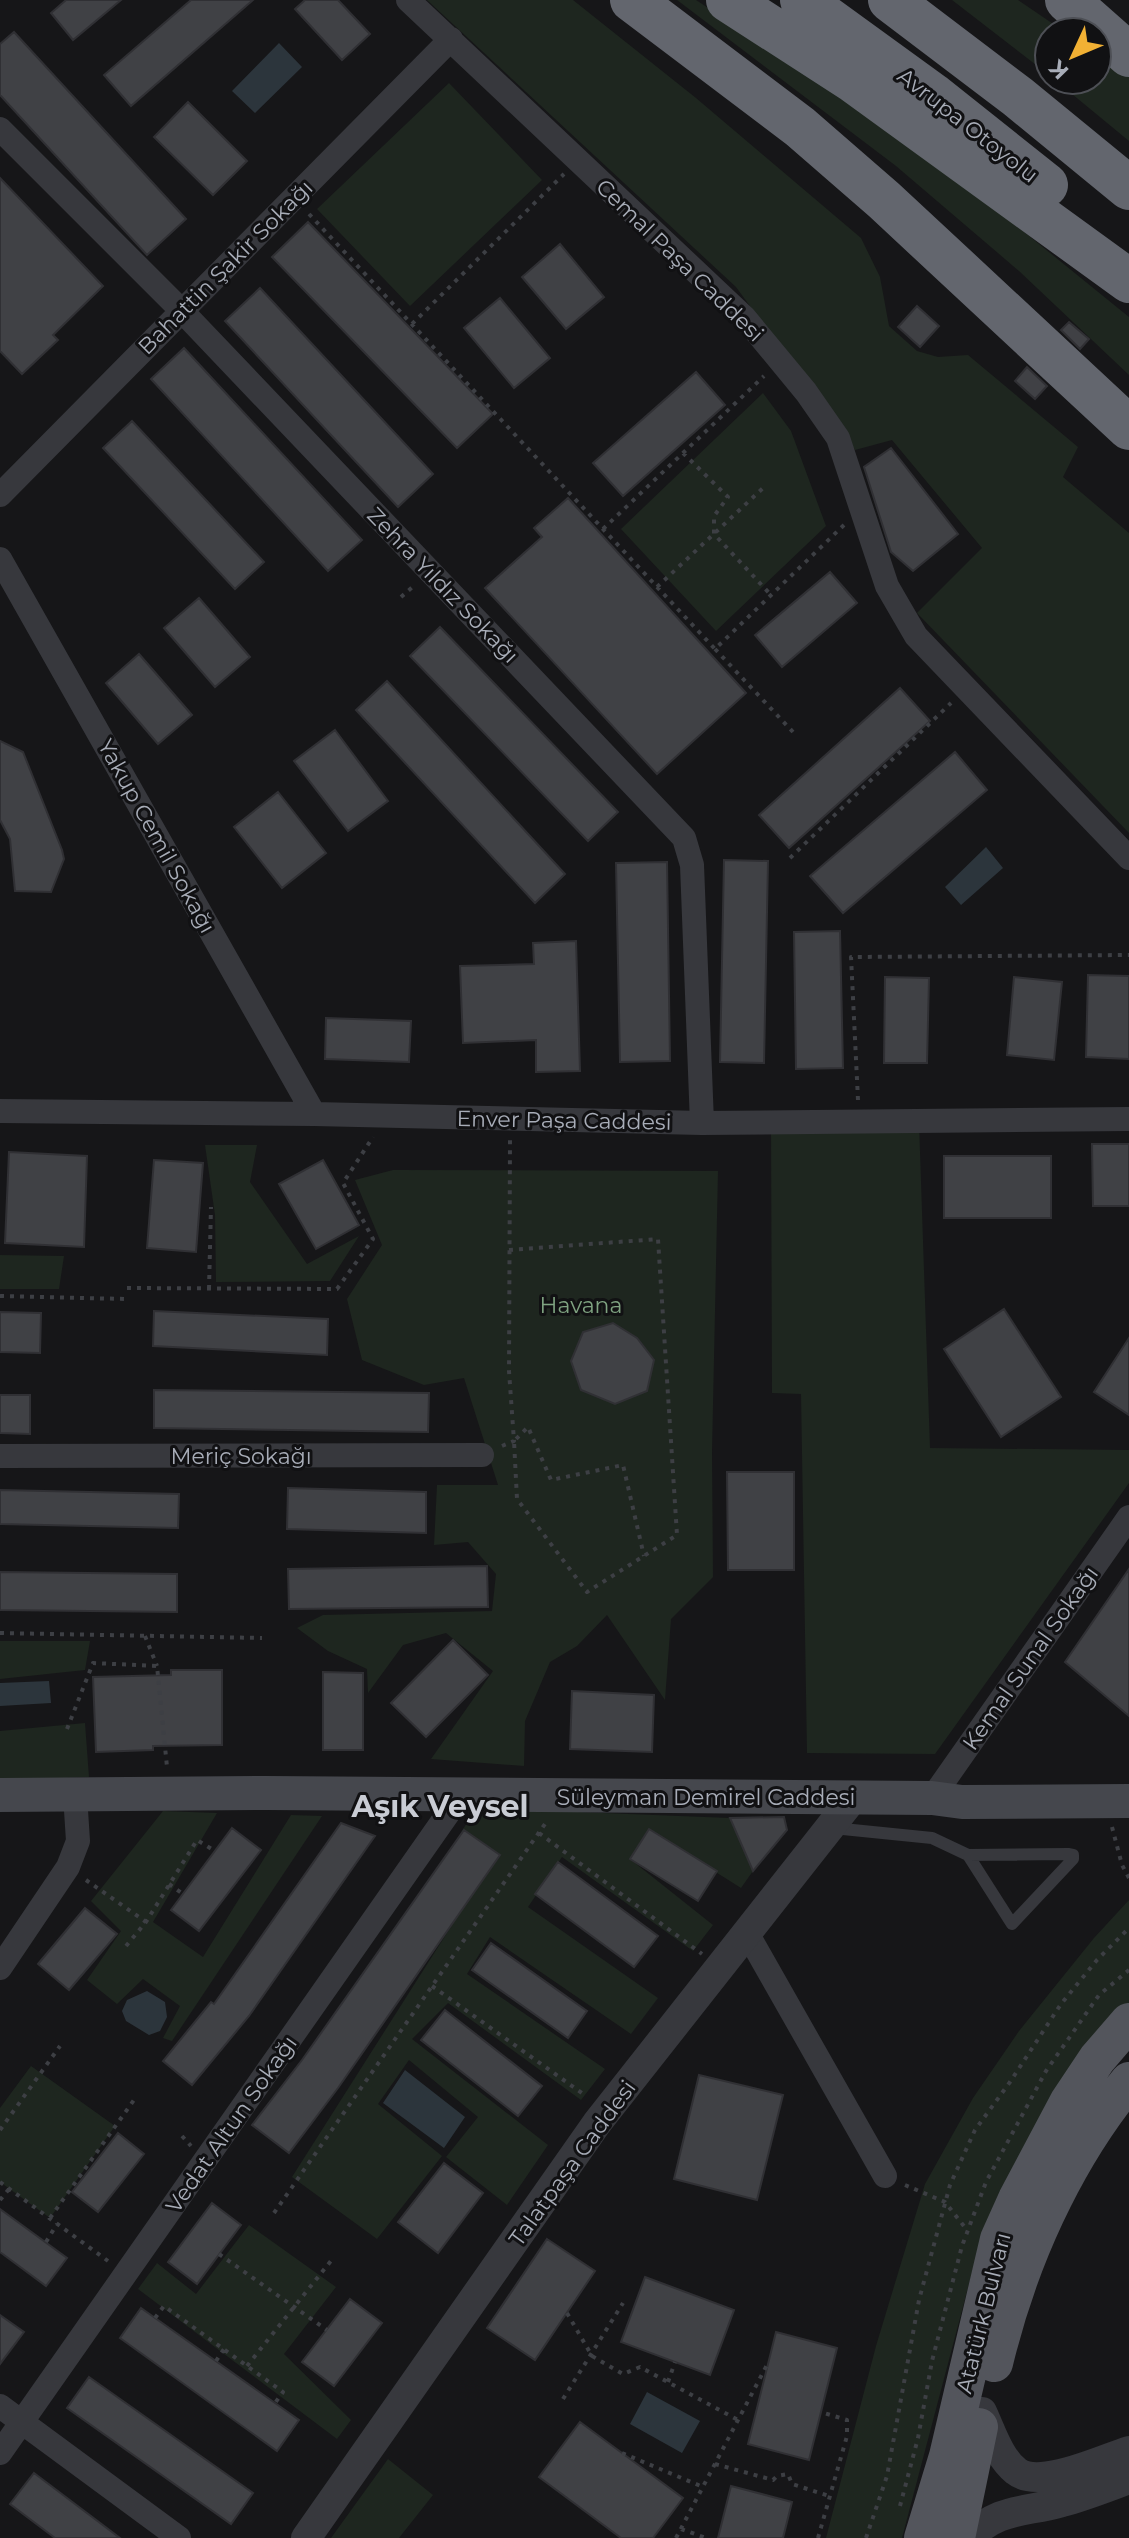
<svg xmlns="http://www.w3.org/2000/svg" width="1129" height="2538" viewBox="0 0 1129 2538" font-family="Montserrat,sans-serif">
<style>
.green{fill:#1e261f}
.water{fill:#2c353c}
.building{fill:#404145;stroke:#303034;stroke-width:2}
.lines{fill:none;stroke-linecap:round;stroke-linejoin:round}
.path{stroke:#3d3f44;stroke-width:4;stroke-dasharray:4 6;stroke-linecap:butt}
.service{stroke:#37383d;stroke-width:12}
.minor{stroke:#37383d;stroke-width:24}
.tertiary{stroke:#37383d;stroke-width:30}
.secondary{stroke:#45474d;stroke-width:34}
.primary{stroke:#53555c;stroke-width:38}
.motorway{stroke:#63666e;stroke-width:44}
.labels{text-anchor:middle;stroke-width:6;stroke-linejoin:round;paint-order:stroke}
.street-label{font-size:22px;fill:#a8adb8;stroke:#111113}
.park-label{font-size:22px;fill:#7fa381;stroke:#111113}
.district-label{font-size:30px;font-weight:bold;fill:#c9ccd4;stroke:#111113}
</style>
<rect width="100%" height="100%" fill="#161618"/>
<path class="green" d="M427,0H573L696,98L861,238L880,277L889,326L917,351L938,357L968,355L1078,447L1063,477L1129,533V833L917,613L982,548L892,440L855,450L736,287Z
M677,0H696L917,145L1129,317V375L1019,271L896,166Z
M952,0H1018L1065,32H1049V75Z
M1097,54L1129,76V141L1055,80H1097Z
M449,83L542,180L410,306L317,209Z
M763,393L791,431L826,526L716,631L621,529Z
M771,1122H919L930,1448L1129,1450V1483L935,1754L807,1753L801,1394L772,1393Z
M205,1145H257L250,1182L307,1264L359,1236L330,1281L216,1282L215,1215Z
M393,1170L718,1171L712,1452L713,1577L671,1619L665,1700L607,1615L577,1646L550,1662L525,1721L524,1766L431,1759L493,1671L446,1633L403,1645L368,1693L367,1669L328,1651L297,1628L323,1615L492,1611L496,1574L468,1542L434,1545L437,1485H498L464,1378L424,1385L362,1360L347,1299L382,1245L355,1180Z
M0,1255L64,1256L59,1289H0Z
M0,1641H90L85,1670L0,1679Z
M85,1723L89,1777L0,1781V1731Z
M477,1808L730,1818L753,1871L741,1888L649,1830L630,1859L713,1925L693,1951L562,1857L528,1907L658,1998L631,2034L490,1937L467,1974L605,2069L581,2100L448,2003L412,2039L548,2145L507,2205L446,2157L478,2117L409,2060L378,2104L442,2156L377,2239L292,2177L459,1914L500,1856L464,1830L461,1832Z
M163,1811L217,1813L153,1922L203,1957L291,1815L322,1816L172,2041L163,2038L180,2006L143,1979L117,2004L87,1980L121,1931L91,1901Z
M1129,1900V2003L1068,2077L979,2246L902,2538H826L876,2346L925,2184L973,2098L1019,2031L1094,1938Z
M31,2066L115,2126L50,2218L0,2182V2108Z
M249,2225L336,2287L284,2354L351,2420L337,2439L138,2289L157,2263L196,2294Z
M388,2459L433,2495L399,2538H331Z"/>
<path class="water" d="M279,43L302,67L255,113L232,91Z
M986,847L1003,868L961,905L945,887Z
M49,1681L51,1703L0,1706V1683Z
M147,1991L165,2002L167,2017L160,2031L149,2035L126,2021L122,2011L127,2000Z
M405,2070L465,2117L444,2148L383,2103Z
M647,2392L700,2421L682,2453L630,2424Z"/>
<path class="building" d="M66,0H121L73,40L51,13Z
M191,0H253L131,106L104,75Z
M305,0H338L370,34L342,60L295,9Z
M14,32L186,219L147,255L0,95V44Z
M188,102L247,161L213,195L154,137Z
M0,178L103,286L53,335L58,340L22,374L0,351Z
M308,222L493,414L457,448L272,257Z
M560,244L604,297L566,329L522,277Z
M260,288L433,474L398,507L225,321Z
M500,298L550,358L514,388L464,328Z
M917,306L939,326L920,347L898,327Z
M1069,322L1089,339L1080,349L1061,330Z
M184,348L362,540L328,571L151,379Z
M1027,367L1047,386L1035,399L1015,381Z
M696,372L725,405L623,496L593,463Z
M132,421L264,562L235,589L103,448Z
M891,448L958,534L913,571L891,552L864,467Z
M568,498L746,693L657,774L485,588L542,537L534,528Z
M830,572L857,603L782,667L755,635Z
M199,598L250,657L215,687L164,628Z
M440,627L618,812L588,841L410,656Z
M139,654L192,715L158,744L106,683Z
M387,681L565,874L535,903L356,710Z
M900,688L930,721L789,848L759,815Z
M335,730L388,801L348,831L294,761Z
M0,741L23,752L62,850L64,859L51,892L15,891L10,839L0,820Z
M955,752L987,790L843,913L810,876Z
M278,792L326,853L282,888L234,827Z
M724,860L768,861L764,1063L720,1062Z
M667,862L670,1061L620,1062L616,863Z
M840,931L843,1068L796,1069L794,932Z
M576,941L580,1071L536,1072V1040L463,1043L460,966L534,964L533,943Z
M1088,975L1129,976V1059L1086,1057Z
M885,977L929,978L927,1063H884Z
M1014,977L1062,982L1054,1060L1007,1055Z
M326,1018L411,1021L409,1062L325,1059Z
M1092,1144H1129V1206H1093Z
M9,1152L87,1156L84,1247L5,1243Z
M944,1156H1051V1218H944Z
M154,1160L203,1163L196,1252L147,1248Z
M323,1160L359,1225L316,1249L279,1184Z
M1004,1309L1061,1397L1001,1437L944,1349Z
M154,1311L328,1319L327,1355L153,1346Z
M0,1312L41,1313L40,1353L0,1352Z
M613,1323L637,1338L654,1360L647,1391L615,1404L581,1390L571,1361L583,1332Z
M1129,1338V1415L1094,1392Z
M154,1390L429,1393L428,1432L154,1428Z
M0,1395H30V1434L0,1433Z
M727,1472H794V1570H728Z
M288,1488L426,1492V1533L287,1529Z
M0,1490L179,1494L178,1528L0,1524Z
M487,1566L488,1607L289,1609L288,1569Z
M1129,1569V1716L1065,1662Z
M0,1572L177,1574V1612L0,1610Z
M453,1640L488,1675L426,1737L391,1703Z
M171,1670H222V1745L153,1746V1750L96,1752L93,1677L171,1675Z
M323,1672L363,1673V1750H323Z
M572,1691L654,1695L652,1752L570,1749Z
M784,1817L787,1830L753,1871L730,1818Z
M341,1823L375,1836L249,2016L192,2085L163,2061L211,2002L214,2004Z
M232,1828L261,1850L199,1931L171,1910Z
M649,1829L717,1871L698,1901L630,1859Z
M464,1830L500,1855L338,2088L289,2153L252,2125L302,2060Z
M558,1862L658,1936L634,1967L535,1894Z
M85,1908L117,1934L69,1990L38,1964Z
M491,1943L587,2011L568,2038L472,1970Z
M445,2010L542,2086L518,2116L421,2040Z
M699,2075L783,2095L757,2200L674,2179Z
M118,2133L144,2154L98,2212L72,2192Z
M444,2163L483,2193L438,2253L398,2222Z
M212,2203L241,2225L197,2284L168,2262Z
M0,2209L67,2258L46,2286L0,2252Z
M547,2239L595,2271L535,2360L487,2328Z
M645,2277L734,2310L710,2375L621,2342Z
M350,2299L382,2323L334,2386L302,2362Z
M141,2308L299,2420L277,2451L120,2338Z
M0,2315L24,2332L0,2364Z
M776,2332L837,2348L809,2460L748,2444Z
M89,2377L253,2493L231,2524L67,2408Z
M580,2422L683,2498L653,2538H621L539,2477Z
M34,2473L120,2538H55L10,2504Z
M731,2486L792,2502L783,2538H718Z"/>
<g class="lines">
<path class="path" d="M309,214L715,649L845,524
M412,324L564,174
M683,453L728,497L714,516V534L771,595
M603,529L764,376
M657,587L763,488
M401,597L416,584
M715,649L793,732
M790,858L951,703
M858,1100L851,957L1129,955
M509,1250L658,1239L677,1535L587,1592L517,1499L514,1441L528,1427L551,1480L623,1465L644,1556
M127,1288L337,1289L373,1239L343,1183L373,1137
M209,1289L211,1207
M0,1296L126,1299
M502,1446L514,1441L509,1371L510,1139
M0,1633L262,1638
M145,1636L157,1666
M67,1729L93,1663L157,1666L167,1767
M1112,1827L1122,1865L1129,1878
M539,1833L702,1954
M86,1880L146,1922
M169,1884L183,1894
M126,1946L146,1922L197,1840L215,1851
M432,1986L586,2096
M0,2130L60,2046
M182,2136L191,2146
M0,2182L108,2261
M905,2185L945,2202L967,2230
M0,2200L9,2189
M274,2213L547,1821
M50,2218L134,2100
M46,2242L57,2224
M219,2254L327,2330
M567,2313L592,2356L623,2374L640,2367L738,2420
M155,2318L164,2306L283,2392L275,2403
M216,2361L224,2349
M247,2366L334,2257
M668,2382L675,2362
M563,2399L623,2303
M622,2453L703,2487
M715,2464L773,2480L777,2476L788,2474L792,2484L829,2496
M900,2506L918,2438L932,2361L962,2246L986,2182L1046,2071L1099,1995L1129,1970
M681,2529L706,2538
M676,2538L768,2363
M818,2538L847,2436V2420L821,2412
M866,2538L887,2476L919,2300L950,2185L975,2130L1010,2082L1061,2004L1097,1960L1129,1928"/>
<path class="service" d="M833,1828L932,1838L968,1855L1012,1924L1073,1859V1855L1068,1854L968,1855"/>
<path class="minor" d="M408,0L744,317L806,392L838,438L887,586L916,636L1129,858
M0,129L181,310L684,838L692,865L702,1123
M0,495L451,39
M0,559L314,1114
M0,1111L314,1114L702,1123L1129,1119
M0,1456L482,1455
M932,1798L1129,1517
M747,1933L885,2176
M0,1968L68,1867L78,1841L75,1795
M0,2406L179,2538
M0,2453L461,1795"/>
<path class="tertiary" d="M982,2412C991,2431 999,2458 1016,2471C1039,2490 1103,2459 1129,2451
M306,2538L597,2123L853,1798
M969,2538C999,2507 1024,2513 1062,2502C1085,2496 1107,2487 1129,2479"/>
<path class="secondary" d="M0,1795L267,1793L932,1798L962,1802L1129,1801"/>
<path class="primary" d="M994,2363C1018,2263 1063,2161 1129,2081
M923,2538L948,2456L999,2239L1017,2199L1069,2101L1097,2059L1129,2022
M956,2538L979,2427"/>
<path class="motorway" d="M632,0L800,127L884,200L1129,428
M728,0L852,80L1129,281
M802,0L933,95L1046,185
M890,0L1018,97L1129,188
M1067,0L1129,55"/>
</g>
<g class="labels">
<g class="street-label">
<text transform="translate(968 125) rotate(38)" y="8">Avrupa Otoyolu</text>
<text transform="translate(680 260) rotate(44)" y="8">Cemal Paşa Caddesi</text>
<text transform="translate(225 267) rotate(-45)" y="8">Bahattin Şakir Sokağı</text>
<text transform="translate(443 585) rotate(46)" y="8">Zehra Yıldız Sokağı</text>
<text transform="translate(157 836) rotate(61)" y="8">Yakup Cemil Sokağı</text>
<text transform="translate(564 1120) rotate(1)" y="8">Enver Paşa Caddesi</text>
<text x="241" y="1464">Meriç Sokağı</text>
<text transform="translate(1030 1658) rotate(-55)" y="8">Kemal Sunal Sokağı</text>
<text x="706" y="1805">Süleyman Demirel Caddesi</text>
<text transform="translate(231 2124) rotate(-55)" y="8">Vedat Altun Sokağı</text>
<text transform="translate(572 2163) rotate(-54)" y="8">Talatpaşa Caddesi</text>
<text transform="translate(983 2313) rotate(-76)" y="8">Atatürk Bulvarı</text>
</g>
<g class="park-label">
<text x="581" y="1313">Havana</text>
</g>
<g class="district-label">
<text x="440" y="1817">Aşık Veysel</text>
</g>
</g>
<g transform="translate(1073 56) rotate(226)"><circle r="38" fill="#111113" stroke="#4d4f55" stroke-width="2"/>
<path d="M0-6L14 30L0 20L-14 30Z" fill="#f2b134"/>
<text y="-12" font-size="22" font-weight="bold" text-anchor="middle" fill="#a8adb8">K</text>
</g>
</svg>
